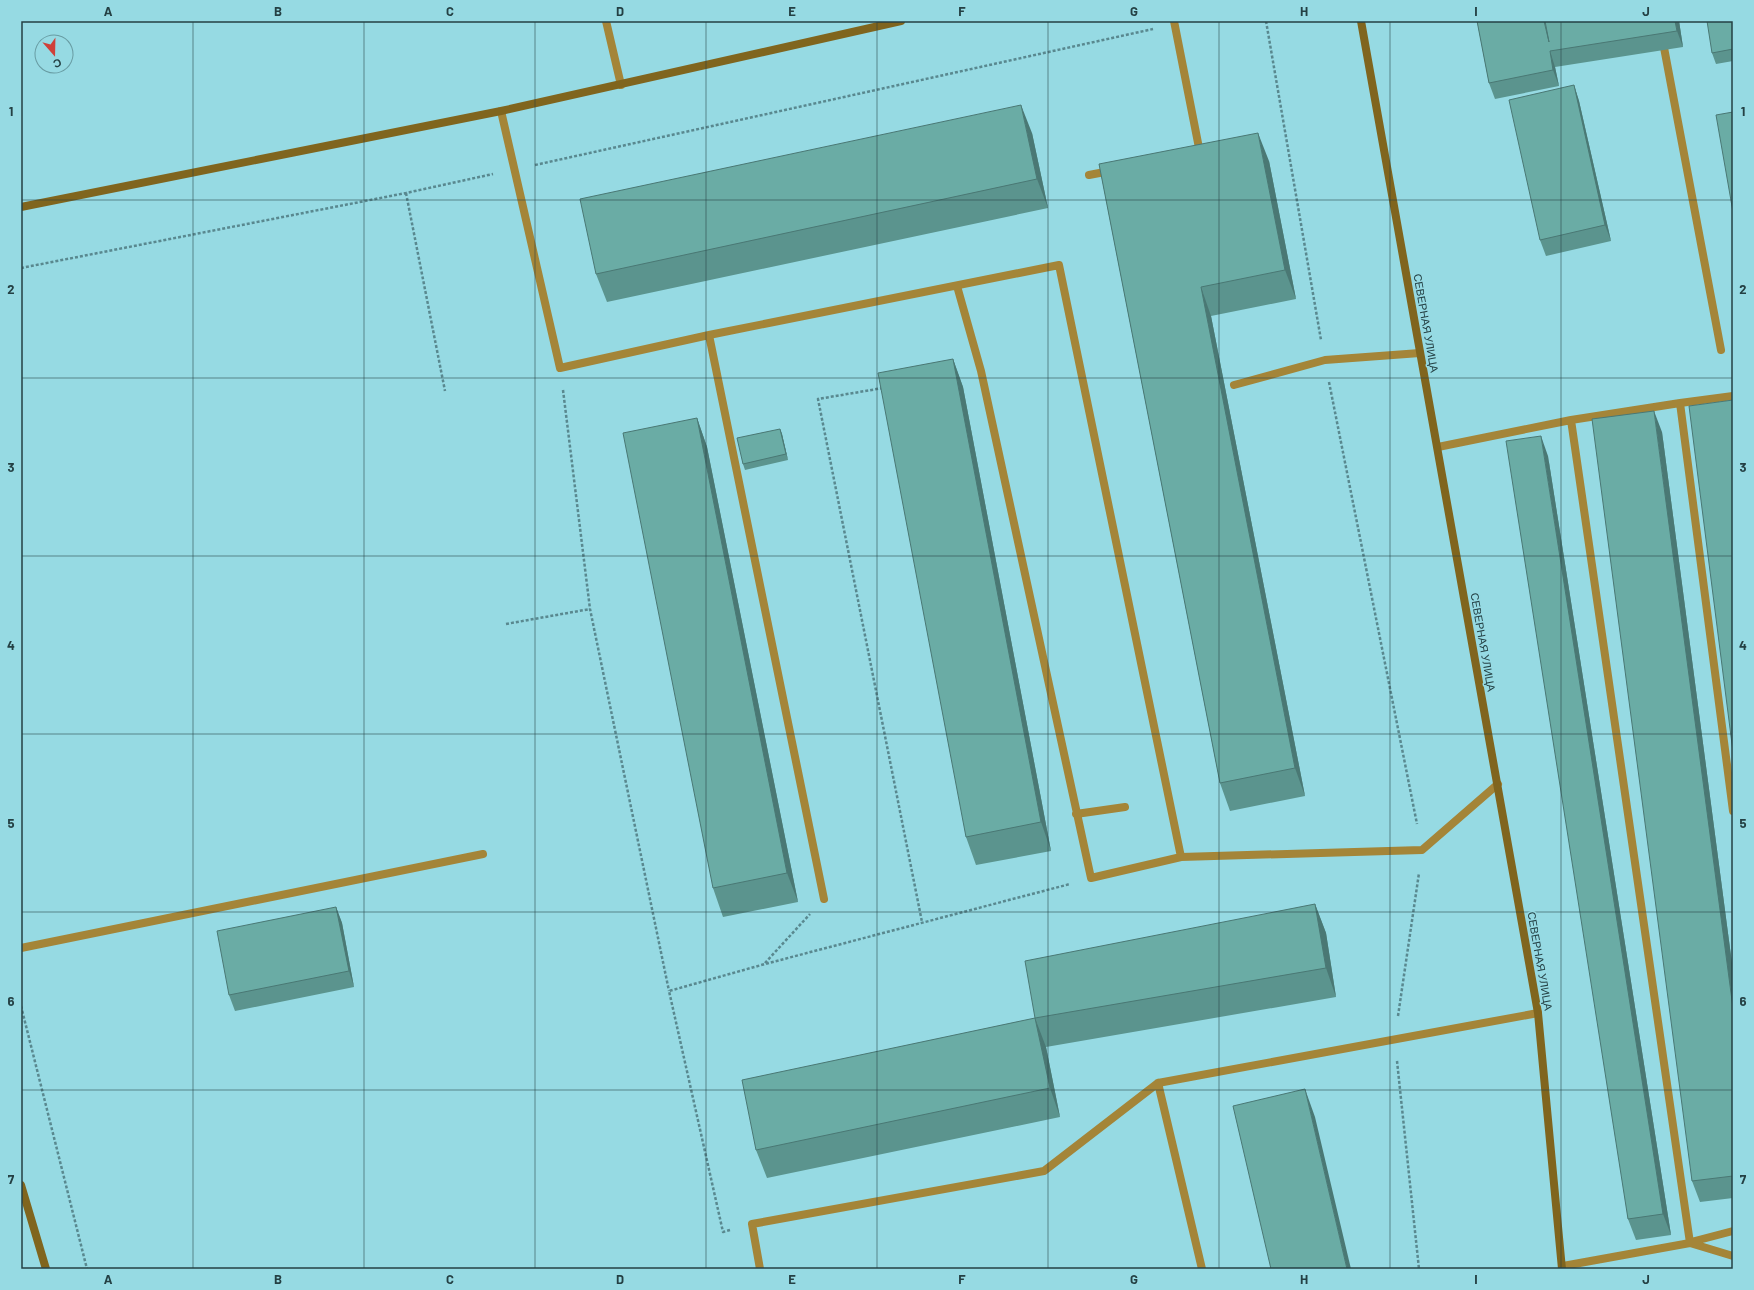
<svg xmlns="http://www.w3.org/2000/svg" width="1754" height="1290" viewBox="0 0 1754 1290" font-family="Barlow,sans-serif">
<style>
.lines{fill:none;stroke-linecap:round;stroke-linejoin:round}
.path{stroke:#59888f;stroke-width:2.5;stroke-dasharray:3 2;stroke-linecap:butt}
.lane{stroke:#a48538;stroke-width:8}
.secondary{stroke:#80651e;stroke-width:8}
.wall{fill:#5b948e}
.shaded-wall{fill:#4a7874}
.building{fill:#6aaca5;stroke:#4a7874}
.grid{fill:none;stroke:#244044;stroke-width:1;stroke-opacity:0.55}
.labels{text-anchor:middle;stroke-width:3;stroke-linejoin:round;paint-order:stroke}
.street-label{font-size:11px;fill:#244044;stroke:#96dae3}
.neatline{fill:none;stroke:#244044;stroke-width:1.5}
.grid-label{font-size:13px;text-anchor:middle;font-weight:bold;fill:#244044}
</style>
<rect width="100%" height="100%" fill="#96dae3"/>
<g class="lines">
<path class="path" d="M1266,21L1321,340
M535,165L1153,29
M406,193L445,391
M21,268L406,193L493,174
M1329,382L1417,824
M883,388L818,399L922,922
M563,390L590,609L669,991
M506,624L590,609
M765,963L810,914
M21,1006L87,1269
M1398,1016L1419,873
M1397,1061L1419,1269
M730,1230L723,1232L669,991L765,964L1070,884"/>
<path class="lane" d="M606,21L621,85
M1174,21L1200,153
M1659,21L1721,350
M501,111L560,368L709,335L824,899
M1089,175L1110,171
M957,286L981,371L1091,878L1181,857L1422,850L1498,784
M709,335L1059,265L1181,857
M1234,385L1325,360L1420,353
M1680,403L1733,396
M1571,420L1680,403L1733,811
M1438,447L1571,420L1690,1243L1563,1266
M1076,814L1125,807
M21,948L483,854
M1691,1242L1733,1231
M1690,1243L1733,1256
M760,1269L752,1224L1044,1171L1158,1083
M1202,1269L1158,1083L1538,1013"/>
<path class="secondary" d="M1361,21L1538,1013L1562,1269
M21,207L501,111L901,21
M21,1185L46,1269"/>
</g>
<path class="wall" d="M1477,21H1679L1683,47L1555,67L1559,86L1495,99L1489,83Z
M1733,21V61L1716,64L1712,53Z
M1574,85L1579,101L1611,241L1546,256L1540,240Z
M1032,133L1048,208L607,302L596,274Z
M1269,161L1296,299L1211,316L1305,796L1230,811L1220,783L1099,164Z
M953,359L963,387L1051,851L976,865L966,837Z
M697,418L707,447L798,902L723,917L713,888Z
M780,429L782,434L788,460L745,470L743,464Z
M1662,432L1733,971V1198L1700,1202L1692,1181Z
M1548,456L1671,1235L1636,1240L1628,1219Z
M1315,904L1326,933L1336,997L1046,1047L1060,1117L767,1178L756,1150L1035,1018Z
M336,907L342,923L354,987L235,1011L229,995Z"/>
<path class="shaded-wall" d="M1675,21H1679L1683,47L1677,31Z
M1550,51L1555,67L1559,86L1553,70Z
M1574,85L1579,101L1611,241L1605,225Z
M1021,105L1032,133L1048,208L1037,179Z
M1258,133L1269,161L1296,299L1285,270Z
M1201,287L1211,316L1305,796L1295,768Z
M953,359L963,387L1051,851L1041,822Z
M1654,411L1662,432L1733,971V1008Z
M697,418L707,447L798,902L787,873Z
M780,429L782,434L788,460L786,454Z
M1541,436L1548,456L1671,1235L1663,1214Z
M1315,904L1326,933L1336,997L1326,968Z
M336,907L342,923L354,987L349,971Z
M1035,1018L1046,1047L1060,1117L1050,1088Z
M1305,1089L1315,1117L1351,1269H1347Z"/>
<path class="building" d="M1477,21H1544L1549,42L1545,21H1675L1677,31L1550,51L1553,70L1489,83Z
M1707,21H1733V49L1712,53Z
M1574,85L1605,225L1540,240L1509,100Z
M1021,105L1037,179L596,274L580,199Z
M1733,112V212L1716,115Z
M1258,133L1285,270L1201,287L1295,768L1220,783L1099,164Z
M953,359L1041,822L966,837L878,373Z
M1733,400V752L1689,406Z
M1654,411L1733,1008V1176L1692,1181L1592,419Z
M697,418L787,873L713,888L623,433Z
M780,429L786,454L743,464L737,438Z
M1541,436L1663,1214L1628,1219L1506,441Z
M1315,904L1326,968L1035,1018L1025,961Z
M336,907L349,971L229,995L217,931Z
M1035,1018L1050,1088L756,1150L742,1080Z
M1305,1089L1347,1269H1271L1233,1106Z"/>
<path class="grid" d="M193,21V1269M364,21V1269M535,21V1269M706,21V1269M877,21V1269M1048,21V1269M1219,21V1269M1390,21V1269M1561,21V1269M21,200H1733M21,378H1733M21,556H1733M21,734H1733M21,912H1733M21,1090H1733"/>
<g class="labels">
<g class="street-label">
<text transform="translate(1426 323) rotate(80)" y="4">СЕВЕРНАЯ УЛИЦА</text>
<text transform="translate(1483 642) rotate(80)" y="4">СЕВЕРНАЯ УЛИЦА</text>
<text transform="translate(1540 961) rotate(80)" y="4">СЕВЕРНАЯ УЛИЦА</text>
</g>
</g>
<rect width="1754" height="1290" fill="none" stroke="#96dae3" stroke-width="44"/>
<g transform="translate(54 54) rotate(160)"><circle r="19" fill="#96dae3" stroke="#689ca3"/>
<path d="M0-3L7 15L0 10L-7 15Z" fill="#cf413a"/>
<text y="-6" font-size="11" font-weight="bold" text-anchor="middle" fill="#244044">С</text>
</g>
<rect x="22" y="22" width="1710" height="1246" class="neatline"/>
<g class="grid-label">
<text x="108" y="16">A</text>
<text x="278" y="16">B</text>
<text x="450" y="16">C</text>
<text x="620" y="16">D</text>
<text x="792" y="16">E</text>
<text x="962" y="16">F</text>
<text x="1134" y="16">G</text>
<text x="1304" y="16">H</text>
<text x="1476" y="16">I</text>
<text x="1646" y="16">J</text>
<text x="11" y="116">1</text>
<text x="1743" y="116">1</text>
<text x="11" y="294">2</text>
<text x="1743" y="294">2</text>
<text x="11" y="472">3</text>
<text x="1743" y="472">3</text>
<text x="11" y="650">4</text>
<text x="1743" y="650">4</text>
<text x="11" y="828">5</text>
<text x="1743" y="828">5</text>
<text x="11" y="1006">6</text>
<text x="1743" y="1006">6</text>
<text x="11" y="1184">7</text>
<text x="1743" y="1184">7</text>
<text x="108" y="1284">A</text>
<text x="278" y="1284">B</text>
<text x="450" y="1284">C</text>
<text x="620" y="1284">D</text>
<text x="792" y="1284">E</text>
<text x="962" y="1284">F</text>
<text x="1134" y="1284">G</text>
<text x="1304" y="1284">H</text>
<text x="1476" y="1284">I</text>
<text x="1646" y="1284">J</text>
</g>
</svg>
